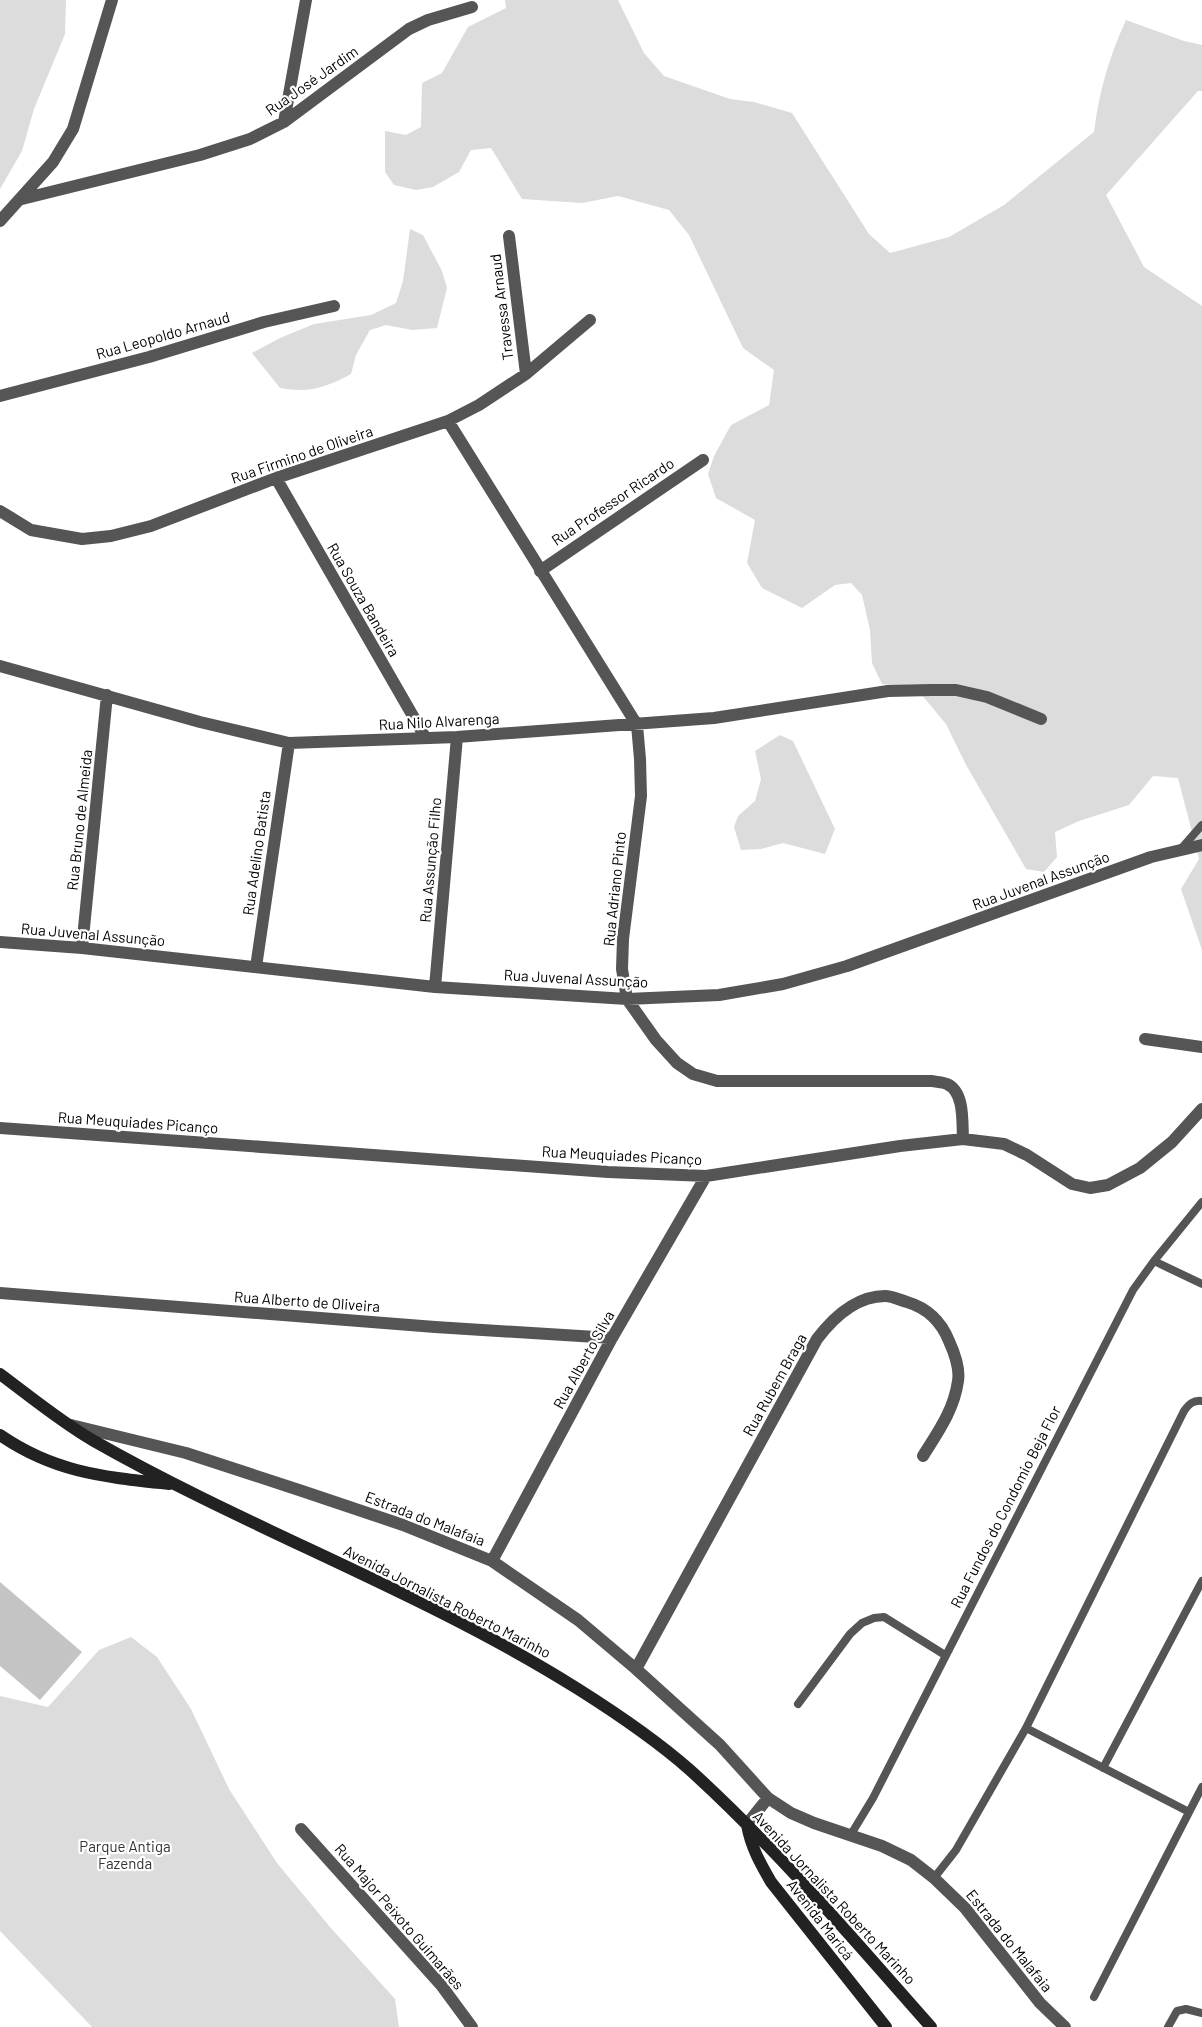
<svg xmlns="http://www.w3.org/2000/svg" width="1202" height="2027" viewBox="0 0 1202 2027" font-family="Barlow,sans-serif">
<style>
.green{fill:#dcdcdc}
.building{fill:#c4c4c4}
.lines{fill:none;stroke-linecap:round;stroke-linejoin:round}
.lane{stroke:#555;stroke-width:8}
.street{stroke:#555;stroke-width:12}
.secondary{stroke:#222;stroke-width:12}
.labels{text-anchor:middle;stroke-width:4.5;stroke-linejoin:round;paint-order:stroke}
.street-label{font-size:15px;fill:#000;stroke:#fff}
.park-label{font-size:15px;fill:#333;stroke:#fff}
</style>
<rect width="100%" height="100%" fill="#fff"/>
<path class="green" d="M0,0H66L65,34L34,109L22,151L0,189Z
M505,0H618L644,53L664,76L730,99L754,102L792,113L869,234L890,253L949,237L1004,205L1094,132C1099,92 1109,57 1126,20L1184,41L1202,45V91H1198L1106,195L1144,267L1202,306V950L1181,889L1199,859L1178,778L1153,776L1129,805L1079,821L1055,832L1057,857L1044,872L1026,869L965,763L946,724L916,688L882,684L872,663L870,630L862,595L851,583L835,585L802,608L762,588L747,563L755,520L716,498L708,474L714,456L731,425L769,405L774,370L743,348L689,235L669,210L618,196L582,203L522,199L491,148L471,150L459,172L433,187L416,190L394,185L385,172V131L406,135L421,127L422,83L442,73L468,27L506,8Z
M410,229L423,235L442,271L447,288L437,328L412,330L386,325L370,330L356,355L351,374C325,388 310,393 280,388L252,353L280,338L314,324L371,315L396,303L403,281Z
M780,735L793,741L835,829L825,854L783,843L761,849L741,850L734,827L738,816L755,801L761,779L755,751Z
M131,1637L157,1657L191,1709L229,1789L277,1863L330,1927L395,1999L399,2027H92L0,1931V1696L48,1707L99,1650Z"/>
<path class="building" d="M0,1582L82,1652L40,1700L0,1666Z"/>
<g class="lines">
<path class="lane" d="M1181,849L1202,825
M1154,1261L1202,1284
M798,1704L850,1634L862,1623L874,1618L884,1617L945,1655
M1026,1728L1189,1812
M1103,1768L1202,1581
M850,1836L873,1798L1133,1290L1154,1261L1202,1202
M934,1878L956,1850L1026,1728L1184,1411C1189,1404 1193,1400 1202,1401
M1094,1997L1202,1787
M1168,2027L1177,2011L1186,2009L1202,2013"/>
<path class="street" d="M284,122L306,0
M22,199L200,155L250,139L284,122L409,29L428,20L472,7
M0,221L53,162L73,129L112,0
M509,236L526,374
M0,396L149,357L264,322L334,306
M448,421L637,725L640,759L641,796L623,939L622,969L627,999L656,1040L677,1063L693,1074L717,1081H932C936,1082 943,1082 947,1084C965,1092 962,1123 963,1139
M276,478L425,737
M0,511L31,530L82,539L111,536L151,526L276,478L448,421L479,405L526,374L590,320
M540,571L703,460
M0,666L200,722L289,743L457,737L714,718L888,691L932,690H956L987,697L1041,719
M0,942L82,948L435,987L627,999L719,995L783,984L847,966L1151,857L1202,845
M82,948L107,695
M256,967L289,743
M435,987L457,737
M1145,1039L1202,1047
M0,1128L608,1172L706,1176L900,1146L963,1139L1004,1144L1027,1155L1072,1184L1090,1188L1108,1185L1140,1168L1172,1142L1202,1109
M0,1293L435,1327L612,1338
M71,1425L186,1453L302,1491L403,1525L492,1561L578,1620L636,1669L720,1745L768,1798L791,1813L814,1823L882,1846L911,1860L934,1878L965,1908L1040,2003L1065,2027
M492,1561L612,1338L706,1176
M636,1669L817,1339C833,1318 856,1296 885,1296C892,1296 900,1300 907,1302C927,1308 941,1321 949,1341C954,1352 960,1369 958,1381C954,1410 938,1432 923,1456
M747,1824L768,1798
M301,1829L441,1985L472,2027"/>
<path class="secondary" d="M0,1374C31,1397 61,1422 94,1441C252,1531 424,1592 578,1689C616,1713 656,1740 690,1770C777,1849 853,1939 931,2027
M0,1435C55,1473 105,1477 169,1484
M747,1825C751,1847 760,1863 771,1882L886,2027"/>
</g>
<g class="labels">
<g class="street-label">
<text transform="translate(312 81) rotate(-35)" y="5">Rua José Jardim</text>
<text transform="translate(502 307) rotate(-97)" y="5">Travessa Arnaud</text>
<text transform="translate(163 336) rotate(-16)" y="5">Rua Leopoldo Arnaud</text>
<text transform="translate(302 455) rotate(-19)" y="5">Rua Firmino de Oliveira</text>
<text transform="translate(613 502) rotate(-34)" y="5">Rua Professor Ricardo</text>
<text transform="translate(363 600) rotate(60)" y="5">Rua Souza Bandeira</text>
<text transform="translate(439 722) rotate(-3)" y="5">Rua Nilo Alvarenga</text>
<text transform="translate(80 820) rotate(-84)" y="5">Rua Bruno de Almeida</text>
<text transform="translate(257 853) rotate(-82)" y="5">Rua Adelino Batista</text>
<text transform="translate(431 860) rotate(-85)" y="5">Rua Assunção Filho</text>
<text transform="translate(1041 881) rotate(-20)" y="5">Rua Juvenal Assunção</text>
<text transform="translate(615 889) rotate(-84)" y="5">Rua Adriano Pinto</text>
<text transform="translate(93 935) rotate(5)" y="5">Rua Juvenal Assunção</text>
<text transform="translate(576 979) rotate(3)" y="5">Rua Juvenal Assunção</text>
<text transform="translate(138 1123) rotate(4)" y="5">Rua Meuquiades Picanço</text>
<text transform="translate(622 1156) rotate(3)" y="5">Rua Meuquiades Picanço</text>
<text transform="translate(307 1302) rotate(4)" y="5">Rua Alberto de Oliveira</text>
<text transform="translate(584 1360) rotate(-61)" y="5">Rua Alberto Silva</text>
<text transform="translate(775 1385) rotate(-61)" y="5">Rua Rubem Braga</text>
<text transform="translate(1006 1507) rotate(-63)" y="5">Rua Fundos do Condomio Beja Flor</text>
<text transform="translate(425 1519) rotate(21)" y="5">Estrada do Malafaia</text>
<text transform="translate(447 1602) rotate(27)" y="5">Avenida Jornalista Roberto Marinho</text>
<text transform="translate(834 1898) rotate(47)" y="5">Avenida Jornalista Roberto Marinho</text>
<text transform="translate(399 1917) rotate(49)" y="5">Rua Major Peixoto Guimarães</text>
<text transform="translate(820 1920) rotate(52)" y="5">Avenida Maricá</text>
<text transform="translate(1009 1941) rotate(51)" y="5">Estrada do Malafaia</text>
</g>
<g class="park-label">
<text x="125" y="1852">Parque Antiga<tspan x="125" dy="17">Fazenda</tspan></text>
</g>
</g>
</svg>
